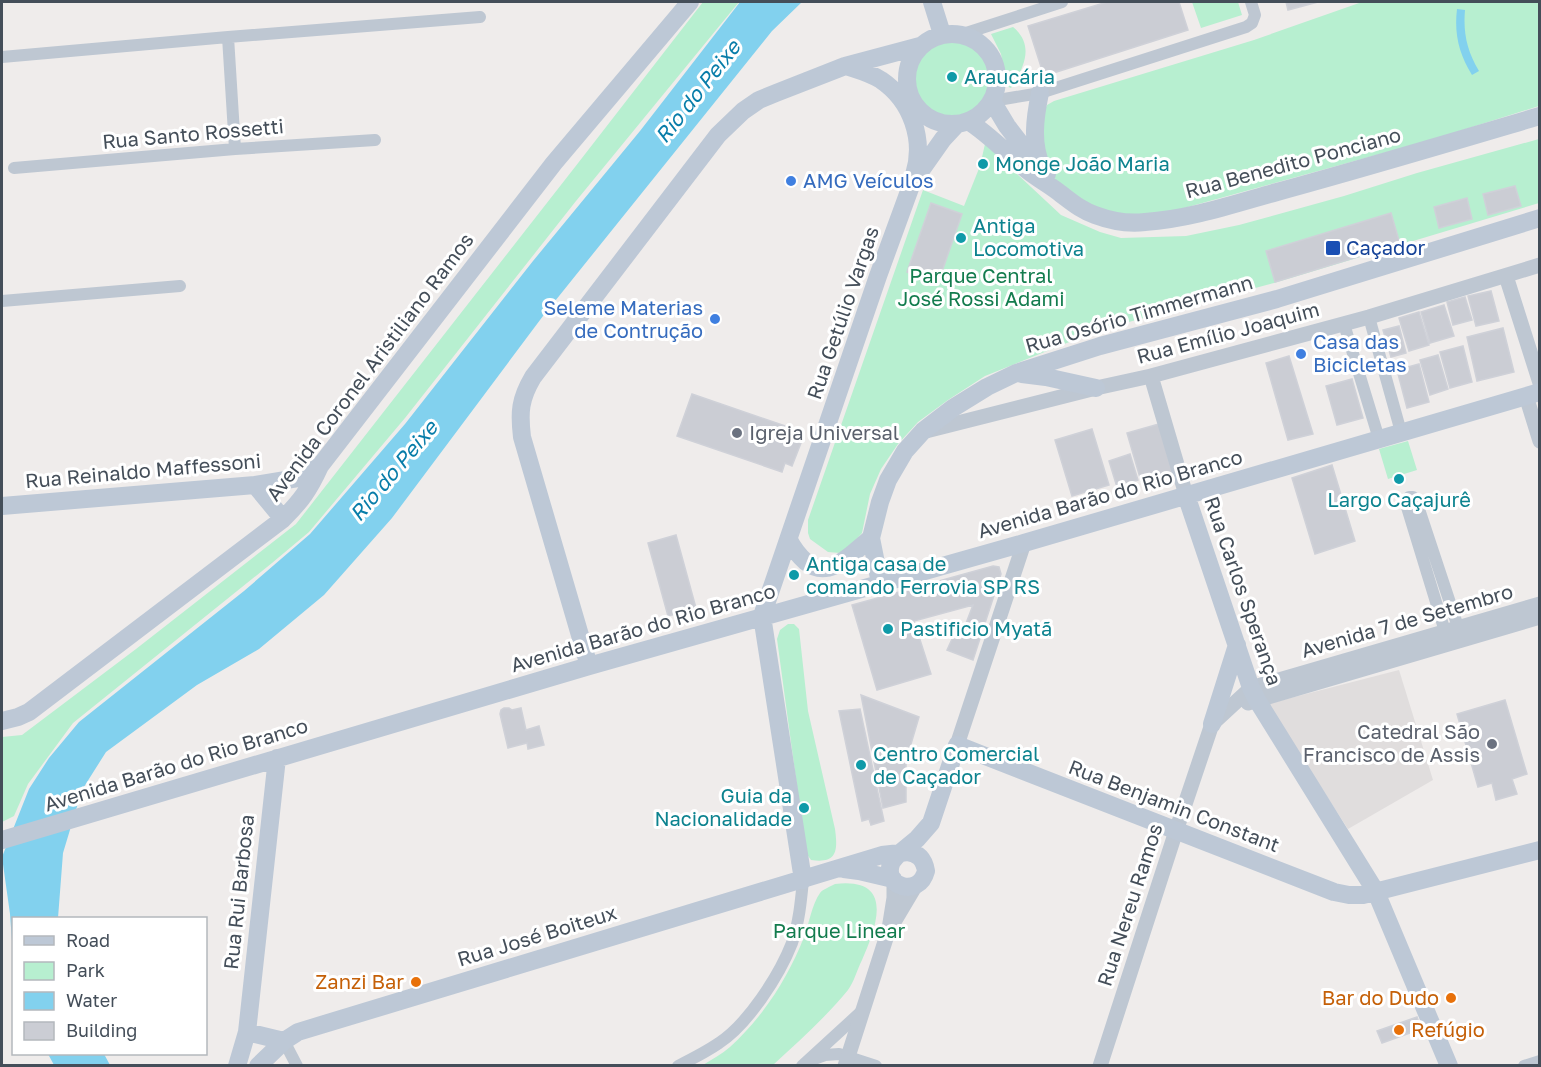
<svg xmlns="http://www.w3.org/2000/svg" width="1541" height="1067" viewBox="0 0 1541 1067" font-family="'Golos Text',sans-serif">
<style>
.education{fill:#e0dddd}
.green{fill:#b7efd0}
.water{fill:#82d1ee}
.building{fill:#cbcdd4;stroke:#cfd1d8;stroke-width:1.5}
.lines{fill:none;stroke-linecap:round;stroke-linejoin:round}
.minor{stroke:#bec7d2;stroke-width:12}
.tertiary{stroke:#bec7d2;stroke-width:15}
.secondary{stroke:#bdc8d6;stroke-width:18}
.culture-dot{fill:#0f9aa8;stroke:#fff;stroke-width:2}
.shop-dot{fill:#3f7fe0;stroke:#fff;stroke-width:2}
.transit-dot{fill:#1a4fb4;stroke:#fff;stroke-width:2}
.worship-dot{fill:#6b7280;stroke:#fff;stroke-width:2}
.food-dot{fill:#e8710a;stroke:#fff;stroke-width:2}
.labels{text-anchor:middle;stroke-width:6;stroke-linejoin:round;paint-order:stroke}
.culture-label{font-size:20px;fill:#0d838f;stroke:#fff;text-anchor:start}
.street-label{font-size:20px;fill:#444e59;stroke:#fff}
.shop-label{font-size:20px;fill:#366cbe;stroke:#fff;text-anchor:start}
.transit-label{font-size:20px;fill:#164399;stroke:#fff;text-anchor:start}
.park-label{font-size:20px;fill:#137c4e;stroke:#fff}
.worship-label{font-size:20px;fill:#5b616d;stroke:#fff;text-anchor:start}
.food-label{font-size:20px;fill:#c56008;stroke:#fff;text-anchor:end}
.water-label{font-size:21px;font-style:italic;fill:#087da9;stroke:#fff}
</style>
<rect width="100%" height="100%" fill="#efeceb"/>
<path class="education" d="M1399,670L1433,780L1348,829L1267,704Z"/>
<path class="green" d="M703,2H739L576,201L405,418L309,532L272,563L73,723L28,784L14,816L2,822V737L22,735L136,649L296,524L575,167Z
M1192,2H1238L1242,15L1201,28Z
M1362,2H1539V106L1431,140L1177,210L1118,217L1087,206L1051,176L1040,136L1043,114L1047,105L1054,101L1254,40Z
M1013,27C1035,45 1024,68 1011,88L1006,86L1001,54L991,34Z
M915 79a37 37 0 1 1 74 0a37 37 0 1 1-74 0Z
M1539,139V203L1274,283L1099,330L985,376L948,400L918,422L898,444L881,469L870,494L862,533L853,543L840,553L828,552L810,539L808,533V520L923,190L964,206L980,166L985,144L1061,215L1100,232L1121,238L1186,236L1239,225L1344,196L1417,173Z
M1408,441L1417,470L1388,479L1379,449Z
M788,624H794L799,629L808,711L835,829C838,851 837,864 811,860L806,853L777,639L780,630Z
M835,884C895,877 877,926 862,960C857,970 854,982 848,990C827,1016 798,1042 773,1065H703C712,1059 722,1054 730,1047C763,1017 788,978 804,937C809,924 812,904 820,893C823,889 830,887 835,884Z"/>
<path class="water" d="M740,2H802L772,31L543,316L392,518L324,595L259,649L197,685L106,752L82,790L63,853L58,918H14L13,955L10,914L2,857L29,789L49,758L79,722L244,591L310,534L405,424L533,261L640,131Z
M1457,9L1465,10C1463,33 1467,51 1479,71L1472,75C1459,54 1454,34 1457,9Z
M48,1054H104L110,1065H54Z"/>
<path class="building" d="M1107,2H1179L1188,30L1044,76L1028,26Z
M1286,2H1318L1288,10Z
M1515,186L1521,206L1488,215L1483,194Z
M1467,198L1472,219L1439,228L1434,207Z
M931,203L962,214L938,283L907,272Z
M1391,213L1400,244L1275,282L1266,251Z
M1491,291L1499,321L1476,326L1468,296Z
M1465,297L1472,320L1453,325L1447,302Z
M1444,305L1454,336L1430,343L1421,312Z
M1419,312L1429,345L1409,351L1399,318Z
M1399,326L1406,353L1391,357L1383,330Z
M1503,328L1514,372L1477,381L1467,337Z
M1463,346L1472,382L1450,388L1440,352Z
M1438,355L1448,389L1430,395L1420,360Z
M1289,356L1313,434L1288,440L1266,363Z
M1419,364L1429,402L1407,408L1397,370Z
M1352,379L1363,418L1337,425L1326,386Z
M692,394L797,430L793,440L801,443L792,466L785,463L782,472L677,436Z
M1159,424L1172,472L1141,481L1127,433Z
M1092,429L1109,485L1072,496L1055,440Z
M1130,454L1138,480L1117,487L1109,461Z
M1332,465L1355,541L1315,554L1292,478Z
M676,535L696,608L668,616L648,543Z
M993,566L999,567L1001,574L973,660L947,650L953,637L960,639L973,605L914,621L931,674L877,690L852,605Z
M861,695L919,717L906,761V802L883,808Z
M1505,700L1527,774L1512,779L1517,794L1496,800L1492,783L1478,787L1457,714Z
M504,708H509L512,710L521,708L526,730L539,726L544,745L528,749L527,743L508,748L500,714L501,710Z
M860,709L884,821L871,825L869,819L862,821L839,711Z
M1417,1017L1421,1029L1382,1043L1377,1031Z"/>
<g class="lines">
<path class="minor" d="M963,34L1062,2
M228,37L235,149
M2,57L228,37L480,17
M992,101L1040,93L1246,27L1252,23L1255,15L1251,2
M14,168L235,149L375,140
M2,301L180,286
M1369,317L1401,432
M1344,324L1379,439
M1447,638L1406,504V500L1409,497H1413L1416,500L1461,636
M284,1041L297,1066
M811,1060L825,1055L839,1054L876,1066
M678,1066C692,1059 706,1052 719,1043C748,1024 779,976 792,943C799,923 801,901 803,880
M802,1066L862,1011
M1524,1066L1540,1061"/>
<path class="tertiary" d="M1506,276L1540,383
M1151,376L1186,495
M1526,396L1540,441
M926,431L1096,388L1151,376L1369,317L1540,265
M1248,703L1540,617
M957,745L1024,543
M894,922L916,885
M845,1066L889,929L894,898V882
M1100,1066L1176,831L1212,724L1251,688L1540,604"/>
<path class="secondary" d="M932,2L942,34
M907 79a45 45 0 1 1 90 0a45 45 0 1 1-90 0Z
M846,66C858,70 870,73 881,80C912,101 925,140 914,175
M1040,93C1035,117 1031,144 1042,167
M992,101L1007,126L1027,152L1047,174
M968,121C990,135 1007,154 1027,170C1038,179 1050,185 1061,194C1073,203 1081,210 1095,215C1111,221 1128,224 1145,222C1190,219 1234,204 1277,192C1365,168 1452,142 1540,116
M1022,374L1046,377L1096,388
M255,485L283,519
M1186,495L1251,688L1257,700L1376,892L1449,1066
M2,506L255,485L298,478L320,466
M789,540C794,550 798,555 806,562C830,581 853,552 871,538
M880,583L871,538L880,502L888,480L905,451L923,431L953,408L987,387L1016,373L1100,346L1277,299L1540,218
M589,666L522,437C519,412 520,399 533,377L718,135L743,111L759,100L776,93L845,66L920,46
M2,721L18,717L29,712L283,519C301,501 309,490 320,466L554,163L690,2
M1212,724L1237,645
M2,840L589,666L1024,543L1540,392
M907,852C918,853 924,859 926,871C919,898 883,887 891,864C893,859 897,856 900,853Z
M844,869L859,871L893,879
M803,880L762,616L878,276L912,183L943,139L957,124
M247,1032L284,1041
M237,1066L247,1032L277,758
M258,1066L284,1041L298,1032L882,855L900,853L917,839L931,823L957,745L1334,892L1349,895H1363L1540,850"/>
</g>
<g class="culture-dot">
<circle cx="952" cy="77" r="6"/>
<circle cx="983" cy="164" r="6"/>
<circle cx="961" cy="238" r="6"/>
<circle cx="1399" cy="479" r="6"/>
<circle cx="794" cy="575" r="6"/>
<circle cx="888" cy="629" r="6"/>
<circle cx="861" cy="765" r="6"/>
<circle cx="804" cy="808" r="6"/>
</g>
<g class="shop-dot">
<circle cx="791" cy="181" r="6"/>
<circle cx="715" cy="319" r="6"/>
<circle cx="1301" cy="354" r="6"/>
</g>
<rect class="transit-dot" x="1325" y="240" width="16" height="16" rx="3"/>
<g class="worship-dot">
<circle cx="737" cy="433" r="6"/>
<circle cx="1492" cy="744" r="6"/>
</g>
<g class="food-dot">
<circle cx="416" cy="982" r="6"/>
<circle cx="1451" cy="998" r="6"/>
<circle cx="1399" cy="1030" r="6"/>
</g>
<g class="labels">
<g class="culture-label">
<text x="964" y="84">Araucária</text>
<text x="995" y="171">Monge João Maria</text>
<text x="973" y="233">Antiga<tspan x="973" dy="23">Locomotiva</tspan></text>
<text x="1399" y="507" text-anchor="middle">Largo Caçajurê</text>
<text x="806" y="571">Antiga casa de<tspan x="806" dy="23">comando Ferrovia SP RS</tspan></text>
<text x="900" y="636">Pastificio Myatã</text>
<text x="873" y="761">Centro Comercial<tspan x="873" dy="23">de Caçador</tspan></text>
<text x="792" y="803" text-anchor="end">Guia da<tspan x="792" dy="23">Nacionalidade</tspan></text>
</g>
<g class="street-label">
<text transform="translate(193 134) rotate(-5)" y="7">Rua Santo Rossetti</text>
<text transform="translate(1293 163) rotate(-15)" y="7">Rua Benedito Ponciano</text>
<text transform="translate(843 313) rotate(-71)" y="7">Rua Getúlio Vargas</text>
<text transform="translate(1139 314) rotate(-16)" y="7">Rua Osório Timmermann</text>
<text transform="translate(1228 333) rotate(-15)" y="7">Rua Emílio Joaquim</text>
<text transform="translate(370 367) rotate(-53)" y="7">Avenida Coronel Aristiliano Ramos</text>
<text transform="translate(143 471) rotate(-5)" y="7">Rua Reinaldo Maffessoni</text>
<text transform="translate(1110 494) rotate(-16)" y="7">Avenida Barão do Rio Branco</text>
<text transform="translate(1243 591) rotate(71)" y="7">Rua Carlos Sperança</text>
<text transform="translate(1407 621) rotate(-16)" y="7">Avenida 7 de Setembro</text>
<text transform="translate(643 628) rotate(-16)" y="7">Avenida Barão do Rio Branco</text>
<text transform="translate(176 765) rotate(-17)" y="7">Avenida Barão do Rio Branco</text>
<text transform="translate(1174 806) rotate(21)" y="7">Rua Benjamin Constant</text>
<text transform="translate(239 892) rotate(-84)" y="7">Rua Rui Barbosa</text>
<text transform="translate(1130 905) rotate(-72)" y="7">Rua Nereu Ramos</text>
<text transform="translate(537 936) rotate(-17)" y="7">Rua José Boiteux</text>
</g>
<g class="shop-label">
<text x="803" y="188">AMG Veículos</text>
<text x="703" y="315" text-anchor="end">Seleme Materias<tspan x="703" dy="23">de Contrução</tspan></text>
<text x="1313" y="349">Casa das<tspan x="1313" dy="23">Bicicletas</tspan></text>
</g>
<g class="transit-label">
<text x="1346" y="255">Caçador</text>
</g>
<g class="park-label">
<text x="981" y="283">Parque Central<tspan x="981" dy="23">José Rossi Adami</tspan></text>
<text x="839" y="938">Parque Linear</text>
</g>
<g class="worship-label">
<text x="749" y="440">Igreja Universal</text>
<text x="1480" y="739" text-anchor="end">Catedral São<tspan x="1480" dy="23">Francisco de Assis</tspan></text>
</g>
<g class="food-label">
<text x="404" y="989">Zanzi Bar</text>
<text x="1439" y="1005">Bar do Dudo</text>
<text x="1411" y="1037" text-anchor="start">Refúgio</text>
</g>
<g class="water-label">
<text transform="translate(698 92) rotate(-52)" y="7">Rio do Peixe</text>
<text transform="translate(394 471) rotate(-50)" y="7">Rio do Peixe</text>
</g>
</g>
<rect width="1541" height="1067" fill="none" stroke="#444e59" stroke-width="6"/>
<rect x="12" y="917" width="195" height="138" fill="#ffffff" stroke="#b4b8bd" stroke-width="1.5"/>
<rect x="24" y="936" width="30" height="9" fill="#bdc8d6" stroke="#b4b8bd" stroke-width="1.5"/>
<text x="66" y="947" font-size="18" fill="#444e59">Road</text>
<rect x="24" y="962" width="30" height="18" fill="#b7efd0" stroke="#b4b8bd" stroke-width="1.5"/>
<text x="66" y="977" font-size="18" fill="#444e59">Park</text>
<rect x="24" y="992" width="30" height="18" fill="#82d1ee" stroke="#b4b8bd" stroke-width="1.5"/>
<text x="66" y="1007" font-size="18" fill="#444e59">Water</text>
<rect x="24" y="1022" width="30" height="18" fill="#cbcdd4" stroke="#b4b8bd" stroke-width="1.5"/>
<text x="66" y="1037" font-size="18" fill="#444e59">Building</text>
</svg>
